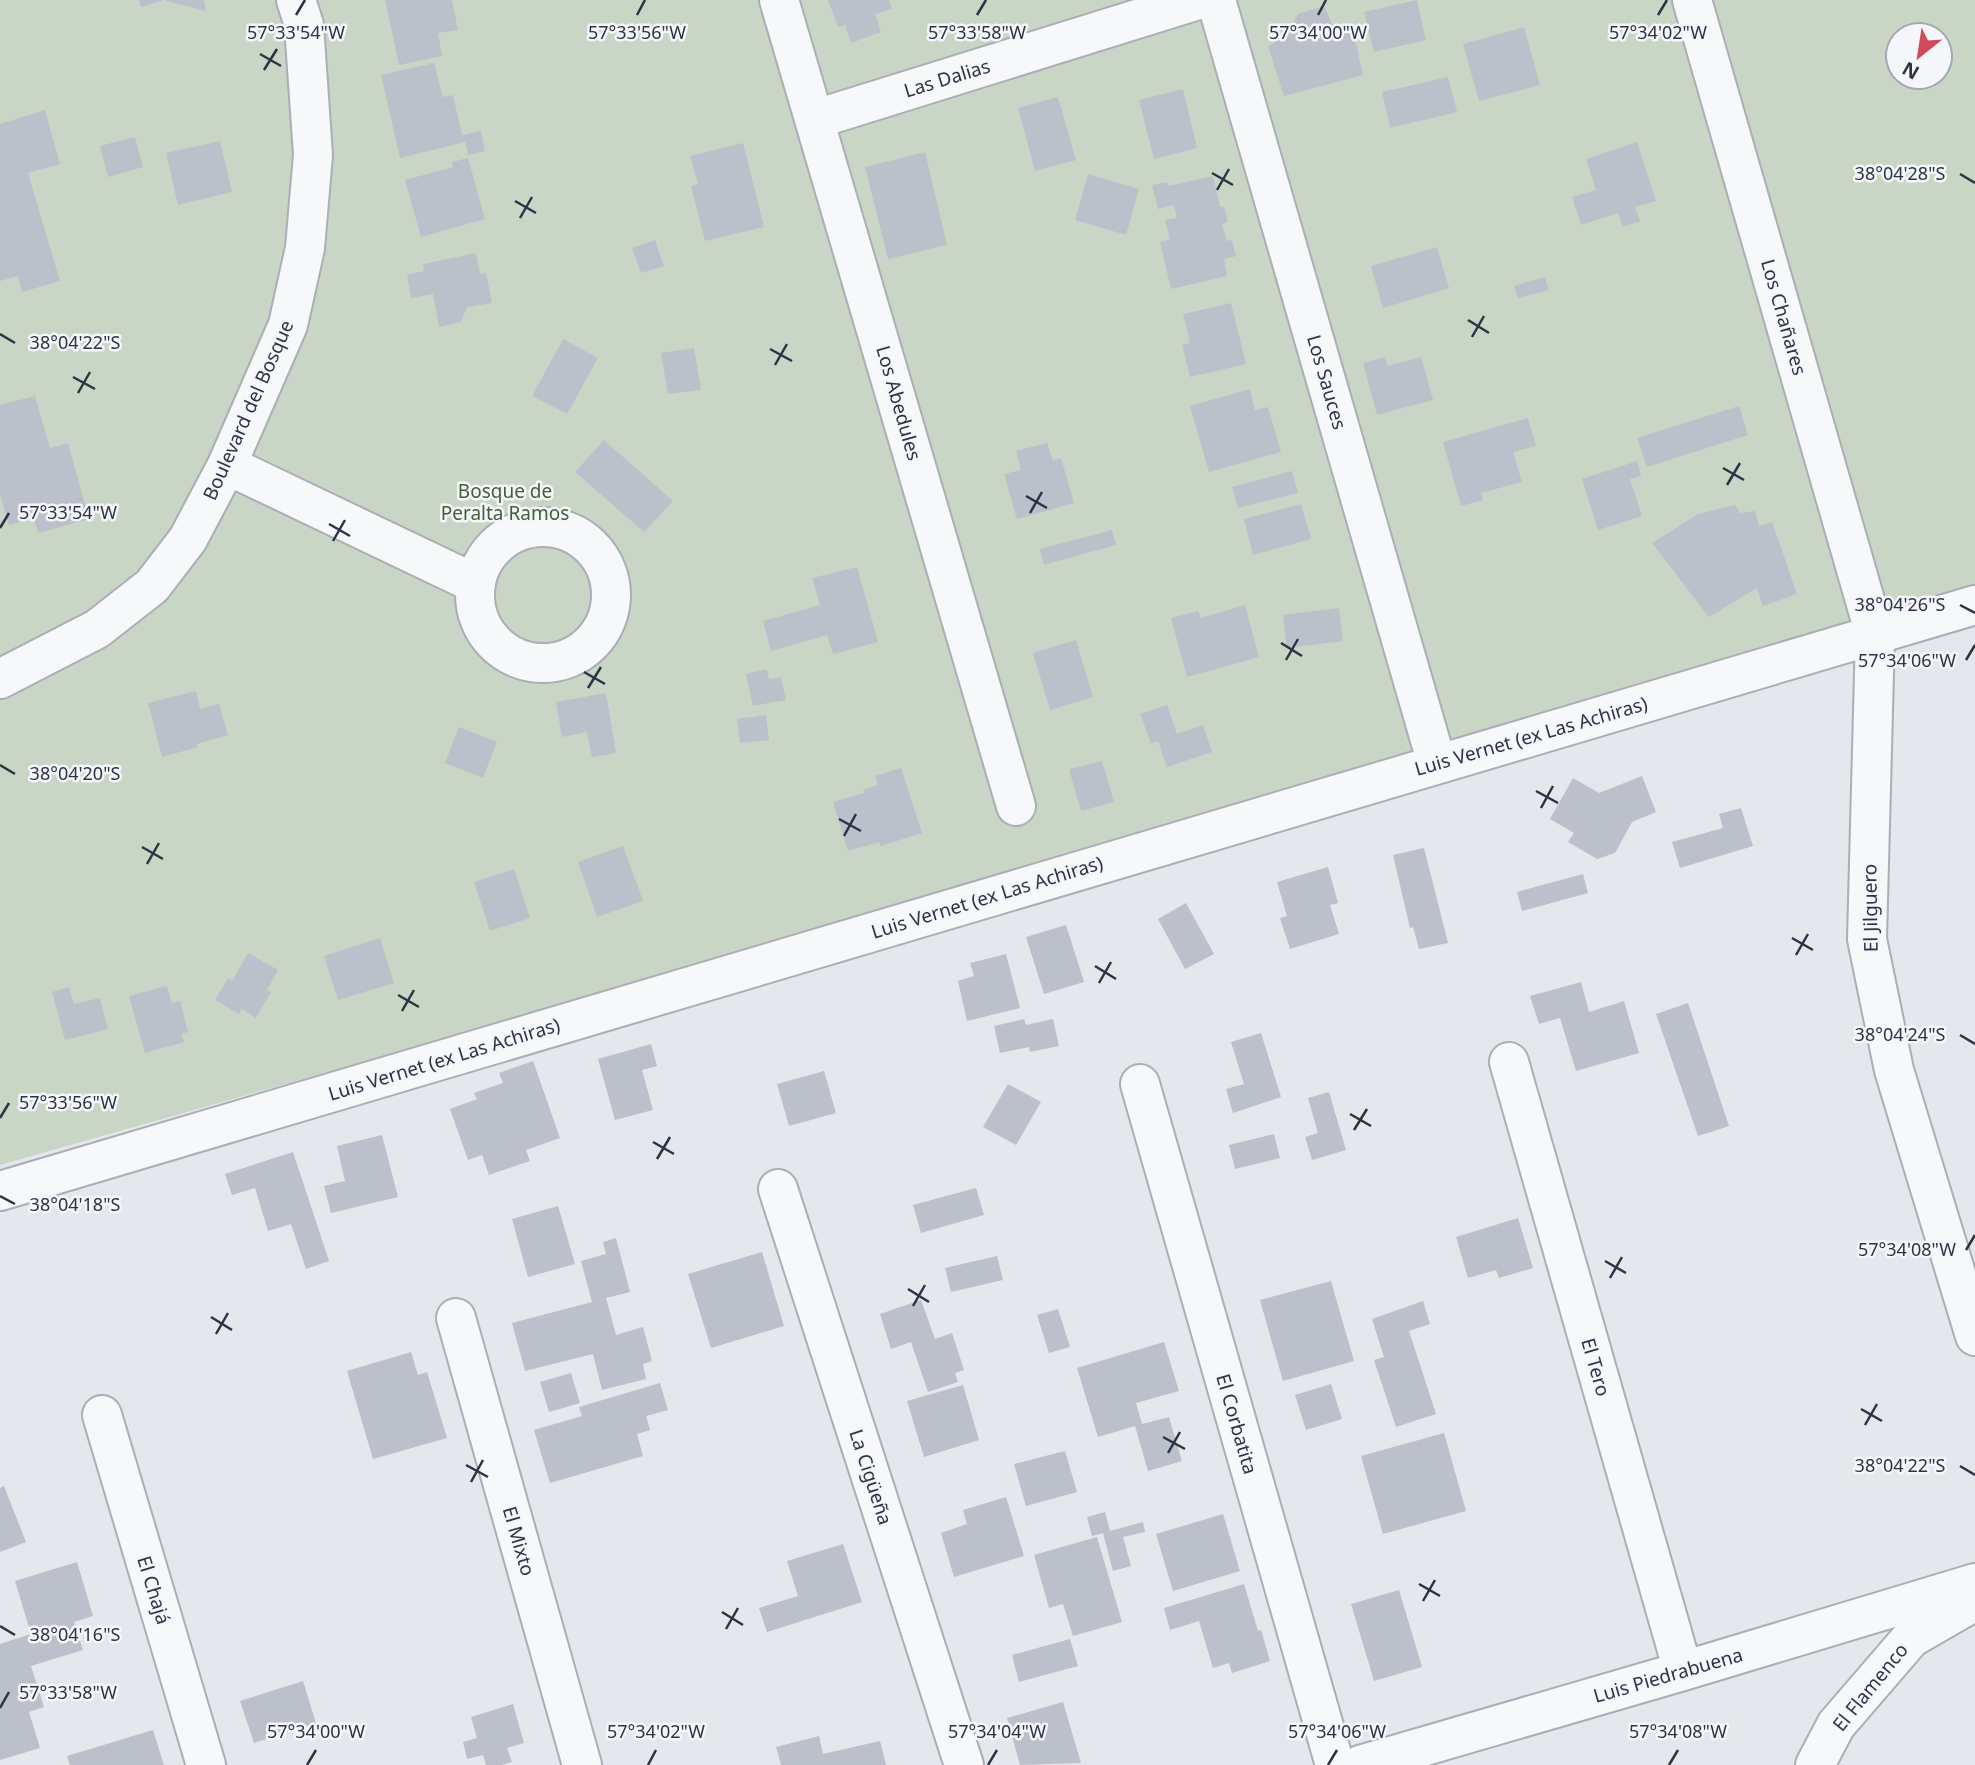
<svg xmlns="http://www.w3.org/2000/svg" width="1975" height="1765" viewBox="0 0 1975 1765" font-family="'Noto Sans',sans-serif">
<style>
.green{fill:#c9d6c5;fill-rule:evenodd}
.building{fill:#bbc0ca}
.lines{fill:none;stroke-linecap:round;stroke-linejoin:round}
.street-casing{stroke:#a9aeb7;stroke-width:42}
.street{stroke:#f7f8fa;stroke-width:38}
.ticks{fill:none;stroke:#2b3445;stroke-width:2.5}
.labels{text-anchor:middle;stroke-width:5;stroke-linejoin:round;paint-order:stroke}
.street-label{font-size:19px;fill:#2b3445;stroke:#f4f6f9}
.park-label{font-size:19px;fill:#3f6138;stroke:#f4f6f9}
.ticks-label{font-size:18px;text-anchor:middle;fill:#2b3445;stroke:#f4f6f9;stroke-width:5;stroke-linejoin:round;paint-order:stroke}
</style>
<rect width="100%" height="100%" fill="#e4e7ec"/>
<path class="green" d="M0,0H1975V605L0,1165ZM1898,35H1940V77H1898Z"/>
<path class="building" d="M139,0H161V1L141,7Z
M166,0H204L206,11L166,1Z
M385,0H452L458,30L438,33L442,56L399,65Z
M828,0H889L892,9L875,14L881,32L851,43L845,25L838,27Z
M1417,0L1426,40L1374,52L1364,12Z
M1324,6L1334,29L1352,26L1363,75L1284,96L1268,46L1284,37L1298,14Z
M1524,27L1540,85L1479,101L1463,44Z
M434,63L443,97L453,95L462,135L481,131L485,151L468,155L465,142L400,158L381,75Z
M1448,77L1457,112L1390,128L1382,92Z
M1183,89L1197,148L1154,159L1139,100Z
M1058,97L1076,160L1035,171L1018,108Z
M45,110L60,164L28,173L60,281L22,292L18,276L0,281V124Z
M135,137L143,167L108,177L100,146Z
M220,141L232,192L178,205L166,153Z
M1637,142L1656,201L1635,207L1640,221L1623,227L1618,213L1581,225L1572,197L1596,190L1586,159Z
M743,143L764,227L705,241L691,186L698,184L690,156Z
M925,152L947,245L888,259L865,167Z
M468,158L485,219L421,237L405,180L453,167L452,162Z
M1088,174L1139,189L1126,235L1075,220Z
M1213,176L1220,207H1224L1228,222L1222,224L1227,241L1232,240L1236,256L1224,259L1227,276L1171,289L1160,242L1170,239L1165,220L1177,218L1174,205L1158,209L1152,185L1167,182L1169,186Z
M655,240L664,266L641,273L632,248Z
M1437,247L1449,288L1383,308L1371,266Z
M476,253L480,274L486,273L492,303L467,307L461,322L439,327L433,294L411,298L407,275L424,271L423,264Z
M1545,277L1549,290L1518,298L1514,286Z
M1231,303L1246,364L1190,377L1182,345L1190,343L1183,314Z
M563,339L598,358L567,414L532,396Z
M694,348L701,390L668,394L661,353Z
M1385,357L1387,366L1421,357L1433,400L1377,415L1363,363Z
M1250,389L1255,410L1268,407L1281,452L1209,472L1190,406Z
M35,396L50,448L68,443L89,519L38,533L34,518L9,525L0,495V405Z
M1739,406L1748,435L1647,467L1637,438Z
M1528,418L1536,446L1513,452L1522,482L1481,493L1483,500L1461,506L1443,442Z
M604,440L673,501L644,532L575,472Z
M1047,443L1053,461L1061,458L1074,503L1017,519L1004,474L1021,470L1016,451Z
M1637,461L1641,476L1630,479L1642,516L1598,530L1582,479Z
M1292,471L1298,493L1238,508L1232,487Z
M1301,504L1311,539L1253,555L1244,519Z
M1735,505L1740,513L1755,511L1759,526L1772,522L1797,594L1763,606L1757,588L1709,617L1652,543L1698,514Z
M1112,530L1116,545L1044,565L1040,549Z
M857,567L878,642L833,654L827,635L771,651L763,621L820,605L812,578Z
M1245,605L1259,657L1187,677L1171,618L1198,611L1201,618Z
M1339,608L1343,641L1287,648L1283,615Z
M1076,640L1093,697L1050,710L1033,653Z
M767,669L769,679L781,677L786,700L753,706L746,674Z
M196,691L200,709L219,704L228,735L197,744L198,747L162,757L148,703Z
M606,693L616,753L592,757L587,732L562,737L556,702Z
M1167,705L1177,734L1203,725L1212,752L1167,767L1158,741L1151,743L1140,714Z
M766,715L769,740L740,743L737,719Z
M459,727L497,742L483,778L445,763Z
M1102,761L1114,802L1081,811L1069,769Z
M901,768L922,833L881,846L879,842L848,851L833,802L864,793L863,790L878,785L875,776Z
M1642,776L1656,812L1632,822L1615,853L1597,859L1568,842L1574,833L1550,819L1573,778L1599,793Z
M1741,808L1753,846L1680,868L1672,842L1723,828L1719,814Z
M623,846L643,901L597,917L578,862Z
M1424,848L1448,943L1419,949L1413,927L1410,928L1393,855Z
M1328,867L1338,903L1330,905L1339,934L1290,949L1280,918L1287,916L1277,882Z
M514,869L530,918L490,931L474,882Z
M1583,874L1588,893L1522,911L1517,892Z
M1186,903L1214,954L1185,969L1158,919Z
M1066,925L1084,982L1044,994L1026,937Z
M380,938L394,983L338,1000L324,956Z
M248,953L278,970L267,990L271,992L256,1018L242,1009L239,1014L215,1000L228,978L232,981Z
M1006,954L1020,1008L967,1021L958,981L974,976L970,963Z
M1581,982L1589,1012L1624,1001L1639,1053L1576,1071L1560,1018L1539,1024L1530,996Z
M167,986L172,1003L180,1001L188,1032L181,1034L184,1042L145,1053L129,996Z
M69,987L74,1004L100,998L108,1029L65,1040L52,992Z
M1688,1003L1729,1126L1698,1136L1656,1014Z
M1024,1019L1026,1025L1053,1019L1059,1046L1030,1052L1029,1047L1000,1053L994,1026Z
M1261,1033L1281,1097L1233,1113L1226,1089L1244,1084L1231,1042Z
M651,1044L657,1066L642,1070L653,1110L615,1120L598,1059Z
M533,1061L560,1138L526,1150L530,1161L489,1175L482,1155L468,1160L450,1109L477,1099L474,1093L503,1083L499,1073Z
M824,1071L836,1113L789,1126L777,1084Z
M1008,1084L1041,1102L1016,1145L983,1127Z
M1329,1092L1346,1150L1312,1160L1305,1137L1318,1133L1308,1098Z
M1274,1134L1280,1158L1235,1169L1229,1145Z
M382,1135L398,1197L331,1213L324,1186L345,1181L337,1146Z
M293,1152L329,1261L306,1269L291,1224L268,1231L255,1188L232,1195L225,1174Z
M976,1188L984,1215L921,1233L913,1205Z
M558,1206L575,1264L528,1277L512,1219Z
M1518,1218L1533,1268L1499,1278L1496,1270L1468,1278L1456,1237Z
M616,1238L630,1292L606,1298L616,1335L643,1327L652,1361L643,1364L646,1379L602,1390L593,1354L525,1371L512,1323L592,1302L581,1261L606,1254L603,1242Z
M762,1252L784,1326L711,1348L688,1274Z
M997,1256L1003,1280L951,1292L945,1268Z
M1331,1281L1354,1361L1283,1381L1260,1300Z
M921,1300L935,1339L952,1333L964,1370L955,1373L958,1382L928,1392L911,1342L891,1349L880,1314Z
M1423,1301L1430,1324L1409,1331L1436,1414L1396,1427L1374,1360L1384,1357L1372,1319Z
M1058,1309L1070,1347L1049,1353L1037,1315Z
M1164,1342L1179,1391L1136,1403L1142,1424L1169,1417L1182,1461L1148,1471L1135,1426L1098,1437L1077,1368Z
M411,1352L418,1375L427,1372L447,1438L373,1459L347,1371Z
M571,1373L580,1403L549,1412L540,1382Z
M660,1383L668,1410L646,1416L650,1430L637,1434L643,1456L550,1483L534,1430L582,1416L579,1407Z
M1331,1384L1342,1419L1306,1430L1295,1395Z
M963,1385L979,1440L924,1457L907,1401Z
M1444,1433L1466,1511L1383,1534L1361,1456Z
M1065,1451L1077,1492L1026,1506L1014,1464Z
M4,1486L26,1542L0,1552V1488Z
M1006,1497L1024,1556L954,1577L941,1533L967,1524L963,1510Z
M1105,1512L1110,1531L1143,1522L1145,1532L1123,1537L1131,1566L1113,1571L1103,1533L1092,1536L1087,1517Z
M1223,1514L1240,1571L1173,1591L1156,1534Z
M1097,1537L1122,1622L1073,1636L1063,1604L1049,1608L1034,1555Z
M843,1544L862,1602L767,1632L759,1608L798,1596L787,1561Z
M77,1562L93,1616L74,1622L83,1650L31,1666L44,1707L29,1712L40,1748L0,1760V1644L31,1634L15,1581Z
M1244,1584L1258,1631L1261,1630L1270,1661L1232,1673L1229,1663L1213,1668L1199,1621L1170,1630L1164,1608Z
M1399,1590L1422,1667L1374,1681L1351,1604Z
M1070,1639L1078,1666L1019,1682L1012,1655Z
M303,1681L316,1723L254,1743L240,1701Z
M1063,1702L1081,1763L1020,1765L1007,1718Z
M513,1704L524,1743L507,1748L512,1762L502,1765H486L483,1755L467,1759L463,1742L477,1738L471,1717Z
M153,1730L164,1765H70L67,1756Z
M819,1736L823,1754L880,1741L886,1765H781L776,1747Z"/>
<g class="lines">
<g class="street-casing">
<path id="street" d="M779,0L1016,806
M1216,0L1437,764
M1692,0L1875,635L1867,939L1894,1070L1975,1336
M816,119L1198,0
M227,465L476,584
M475 595a68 68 0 1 1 136 0a68 68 0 1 1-136 0Z
M0,679L97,629L152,586L188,539L227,465L288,325L305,248L313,155L304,25L296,0
M1509,1062L1683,1671
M1140,1084L1335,1765
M778,1189L964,1765
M0,1191L1975,605
M456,1318L582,1765
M102,1415L206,1765
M1360,1765L1683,1671L1975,1583
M1815,1765L1836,1725L1911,1638L1975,1601"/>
</g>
<use href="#street" class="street"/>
</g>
<path class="ticks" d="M296,15L305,0M637,15L645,0M977,15L986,0M1318,15L1326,0M1658,15L1667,0M260,54L281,66M264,70L277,49M1212,173L1233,185M1960,174L1975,183M1217,190L1229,169M515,201L536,213M520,218L532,197M1468,320L1489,333M0,334L15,343M1472,337L1484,316M770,349L792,361M775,365L787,344M73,377L95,389M78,393L90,372M1723,468L1744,480M1727,485L1740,463M1026,496L1047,508M1030,513L1042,492M329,524L350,536M0,528L9,513M333,541L345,520M1960,605L1975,613M1281,643L1302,656M1286,660L1298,639M1966,660L1975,645M584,672L605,684M588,688L601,667M0,765L15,774M1536,791L1558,803M1541,808L1553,786M839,819L861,831M844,836L856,814M142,847L163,859M147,864L159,843M1792,938L1813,950M1796,955L1808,934M1095,966L1116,979M1099,983L1111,962M398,995L419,1007M402,1011L414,990M1960,1035L1975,1044M1350,1114L1371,1126M0,1118L9,1103M1354,1130L1367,1109M653,1142L674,1154M657,1159L670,1137M0,1196L15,1204M1966,1250L1975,1235M1605,1261L1626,1273M1610,1278L1622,1257M908,1289L929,1302M913,1306L925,1285M211,1317L232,1330M216,1334L228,1313M1861,1409L1882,1421M1865,1425L1877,1404M1163,1437L1185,1449M1168,1453L1180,1432M466,1465L488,1477M1960,1466L1975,1475M471,1482L483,1460M1419,1584L1440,1596M1423,1601L1435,1580M722,1612L743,1625M0,1626L15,1635M726,1629L738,1608M0,1708L9,1692M307,1765L316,1750M648,1765L656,1750M988,1765L997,1750M1328,1765L1337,1750M1669,1765L1678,1750"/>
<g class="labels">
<g class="street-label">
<text transform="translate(947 78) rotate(-17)" y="7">Las Dalias</text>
<text transform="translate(1784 317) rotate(74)" y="7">Los Chañares</text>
<text transform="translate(1327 382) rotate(74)" y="7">Los Sauces</text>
<text transform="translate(899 403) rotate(74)" y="7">Los Abedules</text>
<text transform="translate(248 410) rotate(-66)" y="7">Boulevard del Bosque</text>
<text transform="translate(1531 736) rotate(-16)" y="7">Luis Vernet (ex Las Achiras)</text>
<text transform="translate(987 897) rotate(-17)" y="7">Luis Vernet (ex Las Achiras)</text>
<text transform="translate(1870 908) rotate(-91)" y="7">El Jilguero</text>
<text transform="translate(444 1059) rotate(-17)" y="7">Luis Vernet (ex Las Achiras)</text>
<text transform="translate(1596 1367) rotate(74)" y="7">El Tero</text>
<text transform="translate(1237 1424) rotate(74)" y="7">El Corbatita</text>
<text transform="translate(871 1477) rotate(72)" y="7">La Cigüeña</text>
<text transform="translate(519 1541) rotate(74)" y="7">El Mixto</text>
<text transform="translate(154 1590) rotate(73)" y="7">El Chajá</text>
<text transform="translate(1668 1675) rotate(-16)" y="7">Luis Piedrabuena</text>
<text transform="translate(1870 1687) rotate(-51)" y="7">El Flamenco</text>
</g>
<g class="park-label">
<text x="505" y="498">Bosque de<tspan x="505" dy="22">Peralta Ramos</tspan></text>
</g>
</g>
<g class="ticks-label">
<text x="296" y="39">57°33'54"W</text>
<text x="637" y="39">57°33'56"W</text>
<text x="1318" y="39">57°34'00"W</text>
<text x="1658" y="39">57°34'02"W</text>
<text x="977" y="39">57°33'58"W</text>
<text x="1900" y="180">38°04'28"S</text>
<text x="75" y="349">38°04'22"S</text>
<text x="68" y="519">57°33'54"W</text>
<text x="1900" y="611">38°04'26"S</text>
<text x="1907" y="667">57°34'06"W</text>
<text x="75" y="780">38°04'20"S</text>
<text x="1900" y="1041">38°04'24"S</text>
<text x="68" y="1109">57°33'56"W</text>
<text x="75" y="1211">38°04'18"S</text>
<text x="1907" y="1256">57°34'08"W</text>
<text x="1900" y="1472">38°04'22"S</text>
<text x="75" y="1641">38°04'16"S</text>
<text x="68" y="1699">57°33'58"W</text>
<text x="316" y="1738">57°34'00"W</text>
<text x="656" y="1738">57°34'02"W</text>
<text x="997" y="1738">57°34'04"W</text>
<text x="1337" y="1738">57°34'06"W</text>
<text x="1678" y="1738">57°34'08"W</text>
</g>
<g transform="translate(1919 56) rotate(210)"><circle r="33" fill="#f4f6f9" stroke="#a4a8b1" stroke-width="2"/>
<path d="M0-5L12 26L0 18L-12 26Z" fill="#d1495b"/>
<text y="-10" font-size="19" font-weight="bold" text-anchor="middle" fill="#2b3445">N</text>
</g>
</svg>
